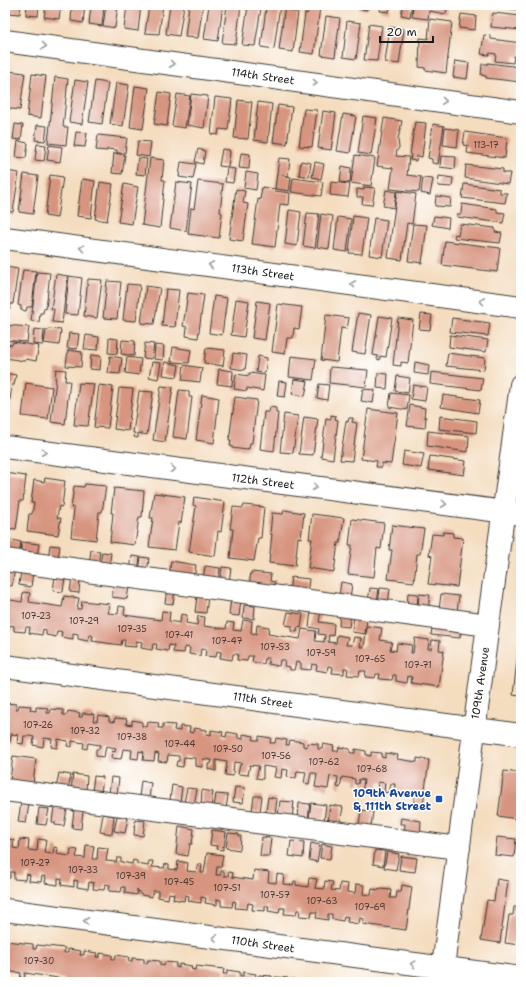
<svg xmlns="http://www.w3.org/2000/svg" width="526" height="987" viewBox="0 0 526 987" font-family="'Shantell Sans',sans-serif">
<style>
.building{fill:#d7947f}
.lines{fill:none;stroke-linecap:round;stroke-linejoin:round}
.minor-casing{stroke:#3c3934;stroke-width:24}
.minor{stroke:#fff;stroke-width:22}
.oneway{stroke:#999}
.transit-dot{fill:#1a4fb4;stroke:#fff;stroke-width:1.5}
.labels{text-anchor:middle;stroke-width:3;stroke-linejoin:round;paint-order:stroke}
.number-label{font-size:9px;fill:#4b3a35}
.street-label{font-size:11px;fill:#1c1c1c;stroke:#fff}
.transit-label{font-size:11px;font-weight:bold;fill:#164399;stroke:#fff;text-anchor:end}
</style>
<rect width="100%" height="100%" fill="#fff"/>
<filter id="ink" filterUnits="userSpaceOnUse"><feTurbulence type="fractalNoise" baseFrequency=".025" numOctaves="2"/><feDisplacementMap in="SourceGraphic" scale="8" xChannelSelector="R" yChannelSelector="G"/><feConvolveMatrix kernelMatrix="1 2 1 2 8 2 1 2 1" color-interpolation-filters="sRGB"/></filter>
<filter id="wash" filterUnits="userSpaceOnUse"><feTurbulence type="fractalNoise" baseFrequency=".012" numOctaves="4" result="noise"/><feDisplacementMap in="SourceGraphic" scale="16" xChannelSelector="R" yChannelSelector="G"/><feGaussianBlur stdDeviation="0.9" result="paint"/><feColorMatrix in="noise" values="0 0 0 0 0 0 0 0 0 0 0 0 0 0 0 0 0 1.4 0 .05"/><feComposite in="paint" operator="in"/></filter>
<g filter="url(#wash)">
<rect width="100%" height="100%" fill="#f4dcbe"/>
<g id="blocks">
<path class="building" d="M7,5H21L20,14L7,13Z
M27,5H39L38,16L26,15Z
M46,5H61L59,19L44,17Z
M72,5H85L83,23L71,21Z
M91,5H104L102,26L89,24Z
M106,5H118L115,28L103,26Z
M127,5H141L138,31L124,29Z
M149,5H163L159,34L145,33Z
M170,5H184L179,36L166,34Z
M189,5H203L198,38L185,37Z
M209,5H223L218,41L204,39Z
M227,5H241L236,44L222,43Z
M270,5H280L274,49L261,47L266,8H269Z
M285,5H291L290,11L298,12L293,52L279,50Z
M309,5L320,7L314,54L300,52L305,13L307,14Z
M359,5H368L367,10L359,9Z
M381,5H390L389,12L380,11Z
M403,5H412L410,17L401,15Z
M413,5H447L446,14L429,11L428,19L412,17Z
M462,5H470V9L461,8Z
M486,5H521V10L486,6Z
M248,6L261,8L255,46L242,45Z
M493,13L521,16V30L491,27Z
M461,14L476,16L475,30L459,28Z
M326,16L340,18L335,57L321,55Z
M430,19L452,22L446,73L425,70V68L419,67L420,38L428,39Z
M347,21L361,23L356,59L343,57Z
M369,24L382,26L377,61L364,60Z
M390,27L404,29L399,64L385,62Z
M484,35L491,36V39L521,43V57L514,56L513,63L495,61L496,54L490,53L489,55L481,54Z
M455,61L469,63L467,79L453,77Z
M488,63L520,67L521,82L486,78V76L481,75L482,64H488Z
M9,71L25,73L20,110L5,108Z
M32,74L46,76L41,118L27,116Z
M55,77L68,79L63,127H68L66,145L48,143Z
M75,80L88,82L82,124L69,122Z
M95,81L108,83L102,124L89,122Z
M116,83L129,85L123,126L110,124Z
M135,86L149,88L143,129L130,127Z
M159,92L171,94L167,126L154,124Z
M177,94L190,96L185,128L172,126Z
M191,94L208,96L204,128L187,125Z
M215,97L232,99L228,130L219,129L218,135L211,134Z
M238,100L252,102L248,139L234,138Z
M258,102L272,104L268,142L254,140Z
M278,105L292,107L287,144L273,142Z
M304,109L317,110L312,147L299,146Z
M323,111L336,113L331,150L318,148Z
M343,114L356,116L350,153L337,151Z
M363,116L377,118L371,155L358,153Z
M384,118L402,121L398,139L399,148L397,150L396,156L409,157L407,175L421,177L419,192L390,189L393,168L377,166Z
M415,122L426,123L422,157L417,156L416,161L410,160L411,155H410Z
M15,124L23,125L21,140L13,139Z
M433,124L444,126L438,164L432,163V159L428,158Z
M37,125L47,126L45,141L35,140Z
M445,128L459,130L457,147L443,145Z
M76,132L87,133L85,147L74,146Z
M465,132L507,138L505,158L467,153L468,146L463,145Z
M98,135L127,138L125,153H117V150L107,149V151L96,150Z
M18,141L28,143L26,158L16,157Z
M138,141L151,142L149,157L136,155Z
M37,144L46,145L44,161L35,160Z
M49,145L62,147L60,162L47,160Z
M198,149L205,151L203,164L195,162Z
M222,149L229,150L230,152L228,167L219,166Z
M114,153L125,155L122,174L112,173Z
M241,153L250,154L249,169L239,168Z
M355,155L375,158L371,186L351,183Z
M441,156L456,157L455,169L440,167Z
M138,158L147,159L145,175L136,174Z
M150,158L164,160L162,180H165L160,228L142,225Z
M279,158L290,159L288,176L282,175L291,177L289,191L276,189L275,191L290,193L289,205L280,204L275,247L252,244L258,199L260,200L262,187L275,189Z
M301,161L311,163L309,177L299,175Z
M181,162L196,164L193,179L179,177Z
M315,162L324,164L321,179L312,177Z
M466,165L503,169V173H510L508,184L465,178Z
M342,166L351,168L350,183L340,182Z
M227,168L235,169L233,183L225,182Z
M6,171L19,173L13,212L5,211Z
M246,172L258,174L256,190L244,188Z
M24,174L38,176L33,214L19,212Z
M50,175L63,177L57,218L45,216Z
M439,176L453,178L452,187L438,186Z
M293,178L323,182L321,196L291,192Z
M423,178L433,179L430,195L421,193Z
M82,179L95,181L91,218L77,216Z
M198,181L223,184L220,212L222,213L219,238L188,234L191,208L194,209Z
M100,182L113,184L107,221L95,219Z
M176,182L192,184L186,231L170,228Z
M331,182L350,184L348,197L330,195Z
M124,184L138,187L132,224L118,222Z
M464,184L500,189V193H507L505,203L462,198Z
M364,187L375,188L372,205L362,204L363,197H357V189L364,190Z
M236,189L245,191L243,203L248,204L243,241L229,239Z
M386,190L396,192L394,208L383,206Z
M397,191L416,194L412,224L407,223L402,260L388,258Z
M436,196L451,198L450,207L435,206Z
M462,204L497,209V212L505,213L503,223L457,217V214H461Z
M289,210L301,212L297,246L285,244Z
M307,213L319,214L315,248L303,246Z
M321,214L333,216L329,249L317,247Z
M353,216L367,218L362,254L349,253Z
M434,216L449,218L448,228L432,225Z
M338,217L351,219L347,252L334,250Z
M374,218L387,220L382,257L369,255Z
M413,224L427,225L422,263L408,261Z
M460,224L495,228V232L502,233L500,243L454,238L455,234L458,235Z
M445,241L500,248L497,272L442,265Z
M6,267L18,269L13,304H11L10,309L5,308Z
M23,270L36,271L32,307H27L26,311L21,310V306L18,305Z
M37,272L50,273L46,309L44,308L43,313H40L39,322L31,321Z
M56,274L68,276L62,323L52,322L54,309H51Z
M69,276L82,278L78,315L65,314Z
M88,279L102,280L97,318L84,316Z
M107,281L121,282L117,319L103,318Z
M127,284L140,285L136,321L123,320Z
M146,286L160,288L154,324L141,323Z
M166,289L179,290L175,327L162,326Z
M188,293L204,295L198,338L186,336L187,327L183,326Z
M214,296L227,298L222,335L209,333Z
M236,299L249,301L244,337L231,335Z
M257,301L270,303L265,340L252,338Z
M278,304L302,307L299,329L294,328L293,338H287L285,354L272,352Z
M358,313L371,315L365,354L352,352Z
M421,314L432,315L430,330L419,329Z
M326,315L349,318L347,329L341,328L337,362L321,360Z
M379,316L392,318L386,357L380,356V360L377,359L378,356L373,355Z
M398,318L413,320L408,363L401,362V366L393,365Z
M452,318L490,323L488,336L450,332Z
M5,325L29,327L27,342L5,340Z
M34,329L44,330L43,345L33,344Z
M49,329L61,330L59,345L44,343L46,330H49Z
M69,333L79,334L77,349L67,348Z
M86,335L99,337L98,350L84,349Z
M450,335L488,340L486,352L449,347Z
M109,338L118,339L117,354L108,353Z
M122,340L135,341L134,356L121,354Z
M13,342L39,346L36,361L26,359L25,361L5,358V344L12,345Z
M145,343L154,344L152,359L143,358Z
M155,345L164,346L163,360L154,359Z
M173,347L191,350L189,363L171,362Z
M206,348L225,350L223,366L204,363Z
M68,350L82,352L81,367L66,366Z
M233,353L247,355L245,370L231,368Z
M448,353L485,358L484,370L446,366Z
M91,355L101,356L100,370L90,369Z
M110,356L122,358L120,374L108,373Z
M258,356L267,358L265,373L256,372Z
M291,356L316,359L313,380L289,377Z
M127,357L141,359L139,375L125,373Z
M152,362L161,363L158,379L149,377Z
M165,362L179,365L177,377L163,375Z
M415,362L429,365L428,375L414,373Z
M184,365L202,368L200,382L182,380Z
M330,367L368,370L366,387L329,383Z
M56,369L66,370L65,381H70L65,424L51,422L56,379H55Z
M219,369L233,371L232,386L217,384Z
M431,372L483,378L481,390L430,384Z
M5,373L16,375L14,385H12L8,414H5Z
M249,373L265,375L263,391L247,388V391L234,389L236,374L249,376Z
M378,373L388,374L387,389L377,388Z
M397,376L410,378L408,393L395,391Z
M294,379L308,381L305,396L292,394Z
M279,381L287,382L285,397L277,396Z
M26,383L52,387L48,419L22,416Z
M79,383L94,384L88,426L74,425Z
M319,384L329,385L327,400L317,398Z
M99,385L113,387L108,428L94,427Z
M413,385L427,387L425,401L411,399Z
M161,386L173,387L165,442L153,440Z
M119,388L133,389L128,431L114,429Z
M363,389L375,390L373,403L361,401Z
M179,390L189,391V397H192L187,439L173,437Z
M139,391L153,392L147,435L138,433V438L134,437L135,433H133Z
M391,393L409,395L407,410L389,407Z
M202,395L219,398L214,443L196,440Z
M443,395L480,400L478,413L441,407Z
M235,397L257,400L252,443H250L249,449L247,448V450L232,448V446H230L231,440H229Z
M410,405L425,408L424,417H426L425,428L407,426Z
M270,407L276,408V413H278L274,451L260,449L264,412H269Z
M368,409L398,413L391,464L382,463V467H376L377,461L361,459Z
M284,414L298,416L293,453L280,452Z
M331,415L336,416L335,419L338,420L333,459L321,457L326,418L331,419Z
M440,416L477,421L476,433L439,429Z
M304,417L318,419L313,455L299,454Z
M349,418H353L352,422L357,423L352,461L340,460L346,421L348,422Z
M428,431L469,436L468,452L427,446Z
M404,451L424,454L421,468L402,465Z
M430,456L466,461L464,475L428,470Z
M5,473L26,476L23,501H20L16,529L5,528Z
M45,478L65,481L62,507L59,506L57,518H61L58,535L27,531L29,514H32L34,503H31L34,480L44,482Z
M85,484L106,486L102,512H99L96,540L71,537L74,508H71L74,486L84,487Z
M114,488L144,491L142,517H139L135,545L110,542L113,513H111Z
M154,493L185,497L181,523L179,522L175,550L149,547L153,518H150Z
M194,497L225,502L221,532L218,531L215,556L189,552L196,506L193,505Z
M244,505L264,507L261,538H258L254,561L230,558L233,529H230L233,507L243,508Z
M284,510L304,513L301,538L298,537L295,566L269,563L272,534H270L272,513L283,514Z
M312,514L344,518L340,543H338L334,572L308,568L312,539H309Z
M352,519L384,523L381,549L377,548L374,577L348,574L352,545H349Z
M392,525L424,529L420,554H417L414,582L388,579L392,550H389Z
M443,532L453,533V537L463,538L457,587L428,584L432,556L429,555L432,534L443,535Z
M8,539L21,542L19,557L5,555Z
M22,542L39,544L37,558L20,556Z
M50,545L60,546L58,560L48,559Z
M91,550L100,551L98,566L89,565Z
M102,552L111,553L109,568L100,566Z
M132,556L140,557L138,572L130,570Z
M141,557L149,558L147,573L139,571Z
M171,561L196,565L194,579L169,576Z
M205,566L220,568L218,582L203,580Z
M5,567L15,568L12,586L5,585Z
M222,567L231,568L229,583L220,581Z
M21,570L33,572L31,587L19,585Z
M251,572L271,574L270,581L275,582L274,587L249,586Z
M55,576L65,577L63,592L53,591Z
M72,577L80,578L79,593L70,592Z
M291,577L309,579L307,595L289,592Z
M341,582L352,584L350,599L339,597Z
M113,583L129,586L127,599L112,597Z
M370,588L379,589L377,603L368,602Z
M380,588L390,589L388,604L378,603Z
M167,589L175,591L173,604L165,603Z
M23,592L30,593L29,602L62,607L64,596L79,598L77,609H81L82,601L110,604L108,613L118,614L119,606L125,607L124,615L161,620L162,611L170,612L169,621L180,623L181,614L187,615L186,623L197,625L198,616L205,617L204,626L226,629L227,622L234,623L233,630L241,631L243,620L252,621L251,633L256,634L257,625L269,627L268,634L300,639L302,629L316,631L315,641L324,642L325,635L318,634L319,629L309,627L311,610L321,611L319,622L334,624L333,636L329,635L328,642L336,643L337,635L348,637L346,645H352L354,637L361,638L360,647H364L367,626L382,628L380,640L392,642L390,650L396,651L397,643L412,645L411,653H413L415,638L429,640L428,649H431L432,640L440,641L439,650L444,651L439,687L411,683L412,677L408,676L407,683L396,681V675H393L392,680L379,679L380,674H376L375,678L365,677L366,671H360L359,676L347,675L348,669L346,668H344V674L332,673L333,667L328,666L327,672L316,670L317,665L312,664L311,670L301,669V663L296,662L294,670H290V667L284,666L285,660H280L279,666L268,664L269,658H265L264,664L252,662L253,656H248L247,661L237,660L238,654H233L232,660L220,658L221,652L217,651L216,657L205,656L206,650L201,649L200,656L189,654L190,648L185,647L184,653L173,652L174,646L169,645L168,651L156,649L157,644H153L152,650L141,648L142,642L136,641V647L124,646L125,640H122L121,645L92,641L93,636L91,635H89L88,641L78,639V634L73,633V639L61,637L62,632L59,631H57L56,637L46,635V630L43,629L42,635L29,633L30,627H26L25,632L14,631V626L10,625L9,630H5V599L22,602Z
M408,593L418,594L417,609L407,607Z
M419,594L430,595L428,610L418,609Z
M441,594L459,596L457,612L439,610Z
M197,596L208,597L206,613L195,612Z
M231,598L241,600L239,616L229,615Z
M244,605L255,606L254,619L243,618Z
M288,612L303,614L301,628L298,627L297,632L292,631V626L285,625Z
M340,612L351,613L349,627L339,626Z
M354,616L367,618L365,634L352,632Z
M433,622L461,626L460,638L431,635Z
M518,652L521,653V696L513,695Z
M5,703L16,704V709H18L19,705L31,706L30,710L36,711V707L48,708L47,713H50L51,709L63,710V715H67L68,711L80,713L79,717H82L83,713L94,714L93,721H97L98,715L109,717V721L114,722L115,718L127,719L126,724L132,725V720L142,722V726L147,727L148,722L159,723L158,728H163V724L175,725L174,730L180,731V726L190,727L189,732L193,733L194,728L207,730L206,734L211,735V730L223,732L222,736L226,737L227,732L238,734V738L243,739V734L254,736L253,740H259V736L271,738L270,743H275L276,738L287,740L286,745H289L290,740L303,742V746L307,747V743L318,744V749H322L323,744L334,746L333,751H338L339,747L350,749V753H355V749L366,751V755L371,756V752L382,753L381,757L385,758V753L398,755L397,759L417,762V758L429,760L423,805L414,804V794L409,793V796L394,794L395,784H391L389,793L384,792L385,783L378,782L377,792L366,790L365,793H362L364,780L359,779L358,784H355V779L342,777L340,788L337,787L338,777L330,776L328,789L315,787L317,774L315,773H311L309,784L304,783L306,772L297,771L296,778L287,777L288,770L282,769L281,778L274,777L276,768L263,766V779L256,778L259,766L250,765L248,775L238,774L240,765H241V763L234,762L233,776L225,775L227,762L216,760V771L208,769V764H211L212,760L203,759L202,767L195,766V758L184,757L183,767L176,766L177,761H179V756L168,755L167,762L158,761L159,754L155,753L154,761L143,760L144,752L139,751L138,759L131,758L132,750L123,749L121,759L111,758L112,751L115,752L116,748L106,746L104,757L96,756V749H99L100,745L88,743L87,749L83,748L84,743L72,741V747L67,746L68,741L58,739L57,748L51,747L52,739L44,738L43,747L33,745L34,737L29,736H24L23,744L17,743L18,735L11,734L10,742H5Z
M13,756L36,759L33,784L10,781Z
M504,771L521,773V789L517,819L498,816Z
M59,773L71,775L68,790L56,788Z
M73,774L87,776L86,791L71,789Z
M94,776L103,777L101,793L92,792Z
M111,777L119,778L117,795L109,794Z
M141,781L151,783L149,799L139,797Z
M172,785L182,787L180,802L170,800Z
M235,787L245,788L243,803L233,802Z
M187,788L197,789L194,805L184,803Z
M202,790L213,792L211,807L201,805Z
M216,794L228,795L226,809L214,807Z
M254,796H262L260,812L252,811Z
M268,797L277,799L275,814L266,812Z
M280,801L294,802L292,819L278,817Z
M21,803L29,804L26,823L18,822Z
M299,803L310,804L308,819L298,818Z
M311,803L326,805L324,820L309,818Z
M330,805L343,807L340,825L328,824Z
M54,807L67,809L64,826L55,825V822H52Z
M39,808L49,809L46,825L37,824Z
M74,810L83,811L81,829L72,828Z
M361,810L373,812L371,826L359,825Z
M103,814L114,816L112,834L100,832Z
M117,816L128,818L125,833L114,831Z
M401,818L421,821L420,836L404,834L405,824H400Z
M135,820L145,821L143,836L134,835Z
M179,826L194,829L192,844H190L188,856L176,854Z
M212,830L226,832L224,847L223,846V850L216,849L217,846L210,845Z
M228,833L239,834V836H241L240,850L226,848Z
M262,837L271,838L269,856H260Z
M497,837L516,839L514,857L495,855Z
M7,839L14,840L13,848L19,849L20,839L29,840L28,850L37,851L38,839L46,840L44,853L53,854L54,847L58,848L57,854L70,856L71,849L78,850L76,857L85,858L86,845L94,846L92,859H97L98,847L108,848L106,861L116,862L117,858H121V862L132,864L133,860L137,861V864L148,866L149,861H153L152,867L164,868L165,864L169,865V869L177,870L178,861L188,863L187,871L196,872L198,864H202L201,873H204L207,853L223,855L221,867H217L216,875H221V871H224V876H228L229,872L233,873L232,877L253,880L254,870L269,872L268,882L276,883L277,874L284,875L283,884L293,885L294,881H296V885L308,887L309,878L317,879L315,888L324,889L325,881L333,882L331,890L339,891L340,883L348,884L347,892L355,893L356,884L364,885L363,894L371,895L372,889L380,890V889L391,890L390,898H396L397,892H401L402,885L412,887L406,930L363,924L364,919L360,918L359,924L347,922L348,917L344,916L343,921L332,919V914H328V920L316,918L317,912H312L311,917L299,916L300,910H297L296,915L284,914L285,908H280L279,913L268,911L269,906H265V911L252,910L253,904L248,903L247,909L235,908L236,902L233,901L232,907L221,906V900L217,899V905L205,903L206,898L201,897V903L188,901L189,896L185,895L184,901L173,899L174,894L169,893L168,899L158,897V891H153L152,897L141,895L137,889V895L125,893V887H122L121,892L109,891L110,885L105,884L104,890L93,889L94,883L89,882L88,889L77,887L78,881L74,880V887L61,885L62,879L58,878V885L45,883L46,877L42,876L41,882L29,881L30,875L26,874L25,880L14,879V872H10V878H5V847H6Z
M291,841L304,842L303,858L289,856Z
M311,843L320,845L317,862L309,860Z
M322,844L332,846L330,859L320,858Z
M375,850L385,851L383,866L373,864Z
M387,852L399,854L396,870L384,868Z
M401,856L417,858L415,872L399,870Z
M497,879L508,881L500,943L481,940L487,900L494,901Z
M514,907H517L516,911H520L519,916H521L520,945L505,943L509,915H513Z
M5,941L33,944V949H36L37,945L65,948L64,953H68V949L81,951L80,955H84V951L97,953L96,957H100V953L112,955V959H115L116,955L129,957L128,961H132V958L144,959V963L147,964L148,960L160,961V965L164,966L165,962L176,963V967L179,968V964L192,966L191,969L195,970L196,966L224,969L223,974H227V970L240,972V976H243V972L256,974L255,978H258L259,975L272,976L271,980L274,981L275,977L288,978V982H85L73,980V982H64L65,979L25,973L24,980H20L21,973L5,971Z
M291,979L303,980V982H290Z"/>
</g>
</g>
<g filter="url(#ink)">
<use href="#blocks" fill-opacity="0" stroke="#3c3934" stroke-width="1"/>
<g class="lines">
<g class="minor-casing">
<path id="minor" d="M5,41L521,112
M5,238L521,307
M5,447L521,514
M5,560L488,625
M5,666L521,735
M5,790L459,848
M5,910L521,978
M441,982L488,625L521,385"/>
</g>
<use href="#minor" class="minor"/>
</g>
<defs><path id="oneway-chevron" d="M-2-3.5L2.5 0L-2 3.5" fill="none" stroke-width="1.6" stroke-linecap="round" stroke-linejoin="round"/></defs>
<g class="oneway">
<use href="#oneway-chevron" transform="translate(44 46) rotate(8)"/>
<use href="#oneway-chevron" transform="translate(172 64) rotate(8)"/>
<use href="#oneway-chevron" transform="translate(315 83) rotate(8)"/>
<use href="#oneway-chevron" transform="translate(444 101) rotate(8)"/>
<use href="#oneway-chevron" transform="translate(82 248) rotate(-172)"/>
<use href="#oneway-chevron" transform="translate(211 265) rotate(-172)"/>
<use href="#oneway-chevron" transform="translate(353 284) rotate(-172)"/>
<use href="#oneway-chevron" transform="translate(482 301) rotate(-172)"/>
<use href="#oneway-chevron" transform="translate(44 452) rotate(7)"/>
<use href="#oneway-chevron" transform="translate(173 469) rotate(7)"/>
<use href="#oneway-chevron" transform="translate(315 487) rotate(7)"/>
<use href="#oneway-chevron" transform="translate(444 504) rotate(7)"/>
<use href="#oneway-chevron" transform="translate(86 921) rotate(-172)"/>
<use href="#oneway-chevron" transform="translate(215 938) rotate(-172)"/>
<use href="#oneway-chevron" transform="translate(413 964) rotate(-172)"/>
</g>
</g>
<rect class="transit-dot" x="435" y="795" width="8" height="8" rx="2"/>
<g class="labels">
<g class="number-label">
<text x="486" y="148">113-17</text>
<text x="36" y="619">107-23</text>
<text x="84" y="624">107-29</text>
<text x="132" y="632">107-35</text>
<text x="179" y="638">107-41</text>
<text x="227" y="644">107-47</text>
<text x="275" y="650">107-53</text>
<text x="321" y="656">107-59</text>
<text x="370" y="662">107-65</text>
<text x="418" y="668">107-71</text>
<text x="38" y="728">107-26</text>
<text x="85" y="734">107-32</text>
<text x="132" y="740">107-38</text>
<text x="180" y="747">107-44</text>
<text x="228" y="752">107-50</text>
<text x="276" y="759">107-56</text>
<text x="324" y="765">107-62</text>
<text x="372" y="772">107-68</text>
<text x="35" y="866">107-27</text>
<text x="83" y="873">107-33</text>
<text x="131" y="879">107-39</text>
<text x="179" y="885">107-45</text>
<text x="227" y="891">107-51</text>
<text x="275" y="898">107-57</text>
<text x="322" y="904">107-63</text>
<text x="370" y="910">107-69</text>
<text x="39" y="964">107-30</text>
</g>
<g class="street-label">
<text transform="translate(263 76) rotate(8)" y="4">114th Street</text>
<text transform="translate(263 272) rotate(8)" y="4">113th Street</text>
<text transform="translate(263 481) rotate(7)" y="4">112th Street</text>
<text transform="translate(480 683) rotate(-82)" y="4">109th Avenue</text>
<text transform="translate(263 700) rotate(8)" y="4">111th Street</text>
<text transform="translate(263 944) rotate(8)" y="4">110th Street</text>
</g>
<g class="transit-label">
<text x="431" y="797">109th Avenue<tspan x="431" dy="13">&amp; 111th Street</tspan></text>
</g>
</g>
<rect width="526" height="987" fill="none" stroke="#fff" stroke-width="20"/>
<path d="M380 36v6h53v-6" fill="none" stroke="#1c1c1c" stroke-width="2"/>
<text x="386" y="36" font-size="12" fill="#1c1c1c" stroke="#ffffff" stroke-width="3" paint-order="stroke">20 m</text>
</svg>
